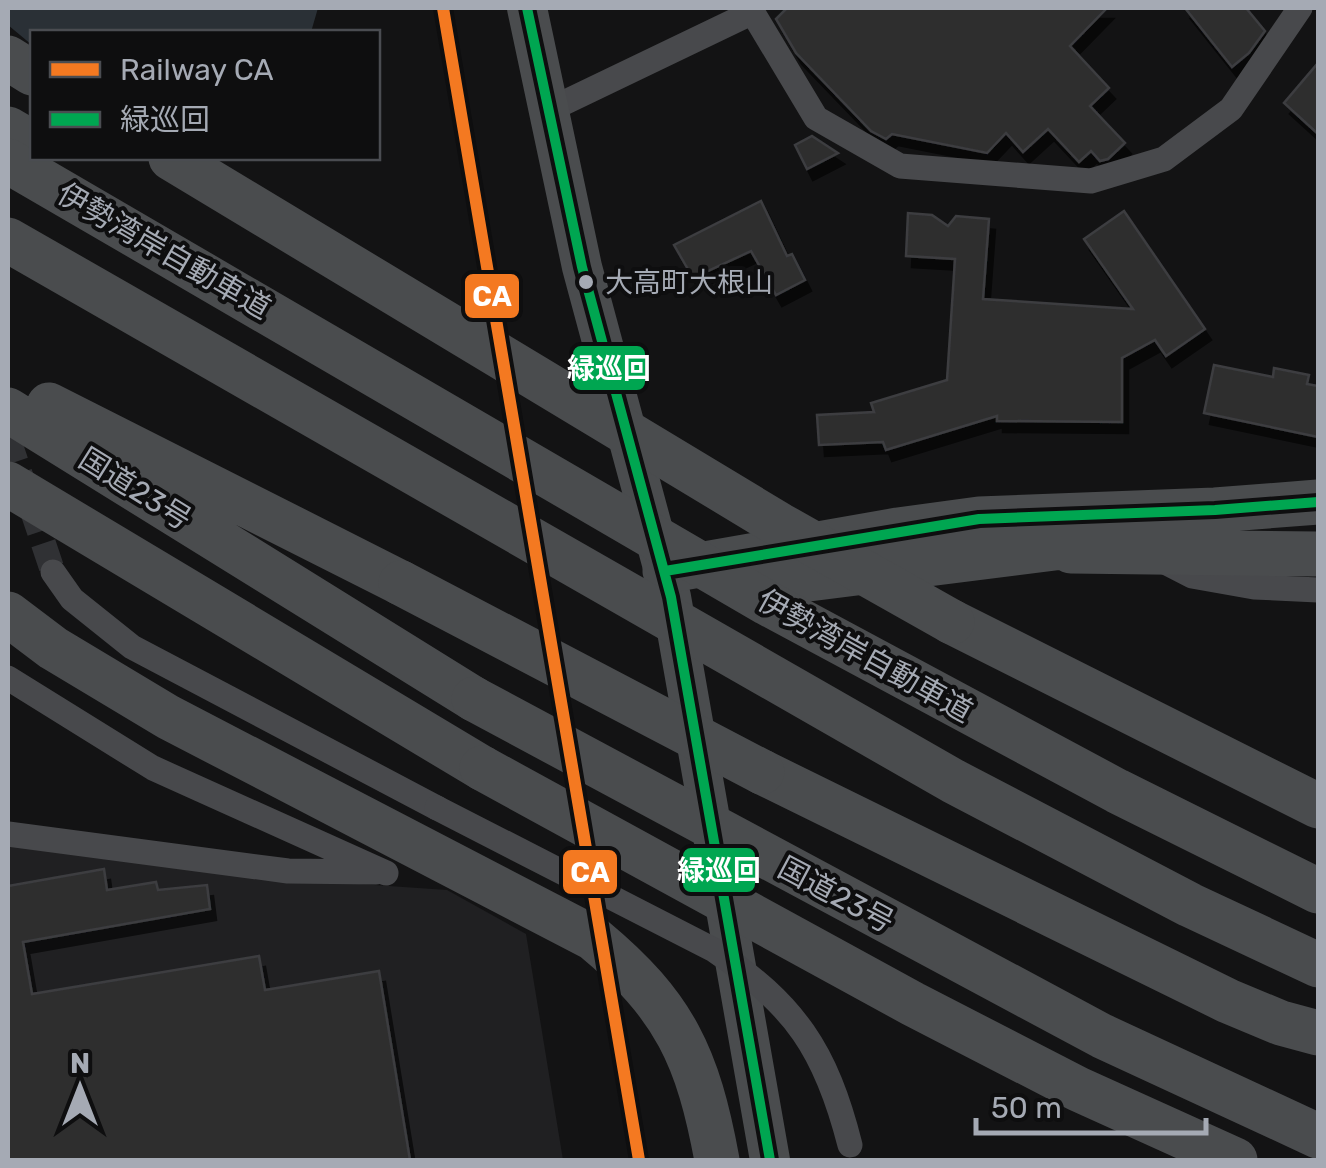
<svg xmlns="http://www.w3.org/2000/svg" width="1326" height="1168" viewBox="0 0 1326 1168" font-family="Rubik,'Noto Sans JP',sans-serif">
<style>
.built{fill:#202022}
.water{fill:#2a3036}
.building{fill:#2e2e2f;stroke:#3c3d40;stroke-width:2.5;filter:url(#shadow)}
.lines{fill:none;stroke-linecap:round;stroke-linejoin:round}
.street-tunnel{stroke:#303134;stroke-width:25;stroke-dasharray:25 12;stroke-linecap:butt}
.street{stroke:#48494c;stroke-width:25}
.primary{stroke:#4a4c4e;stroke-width:40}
.highway{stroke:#4a4c4e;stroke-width:45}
.street-bridge{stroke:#48494c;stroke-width:25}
.highway-bridge{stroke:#4a4c4e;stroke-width:45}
.bus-1-casing{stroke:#0e0e0f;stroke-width:18}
.bus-1{stroke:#00a651;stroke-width:10}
.rail-1-casing{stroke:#0e0e0f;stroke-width:20}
.rail-1{stroke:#f47921;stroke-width:12}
.bus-dot{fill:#a5aab4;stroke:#0e0e0f;stroke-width:4}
.labels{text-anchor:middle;stroke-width:8;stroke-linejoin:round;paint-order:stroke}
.bus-label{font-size:28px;fill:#a5aab4;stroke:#0e0e0f;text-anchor:start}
.street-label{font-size:30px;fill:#a5aab4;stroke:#0e0e0f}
.line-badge{stroke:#0e0e0f;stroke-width:4}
.badge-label{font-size:28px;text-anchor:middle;font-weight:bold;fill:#fff}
</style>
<defs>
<filter id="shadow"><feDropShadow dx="6" dy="11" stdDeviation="0" flood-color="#0009"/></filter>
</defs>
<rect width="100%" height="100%" fill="#131314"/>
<path class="built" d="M8,845L228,875L447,890L526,934L563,1160H8Z"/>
<path class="water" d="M8,8H318L311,32H32V45L8,25Z"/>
<path class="building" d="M787,8H1107L1070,46L1109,88L1090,106L1125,143L1108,159L1100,161L1091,151L1079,162L1048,129L1023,152L1006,133L987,153L892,134L886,139L871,131L796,53L776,19Z
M1185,8H1246L1265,31L1249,53L1232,67Z
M1318,63V134L1284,103Z
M812,136L838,153L807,169L795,145Z
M761,201L787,256L792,254L805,280L776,295L751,251L693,278L674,245Z
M1124,211L1205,329L1166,356L1155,340L1122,358V422L997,421V416L886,450L883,442L819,445L817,415L874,412L871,403L947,380L955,259L906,256L908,213L932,215L948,226L956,216L989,219L983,299L1133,309L1084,239Z
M1214,365L1273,377L1274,368L1309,375L1307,384L1318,386V437L1204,413Z
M104,869L107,890L156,882L158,890L207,885L210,909L23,942L32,994L259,956L265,990L379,971L410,1160H8V886Z"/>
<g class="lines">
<path class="street-tunnel" d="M8,438L53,572"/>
<path class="street" d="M750,8L816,118L900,166L1091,181L1164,159L1231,109L1300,8
M549,110L753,12
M1159,559L1192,576L1254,587L1318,590
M53,572L72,599L132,647L437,808
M8,678L153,768L386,873
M8,834L288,871L376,872"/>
<path class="primary" d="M527,8L582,267L671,597L770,1160"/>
<path class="highway" d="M8,58L32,73
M8,129L32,143
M49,405L401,583
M8,410L474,699
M8,484L482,768
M1071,551L1318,554
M665,571L898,530L979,519L1215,510L1318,502
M744,587L1102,542
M8,614L53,648L168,717L593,938C675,1006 698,1057 717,1160
M952,622L1318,806
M762,772L1228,1001L1281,1023L1318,1033"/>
<path class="street-bridge" d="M437,808L714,950C795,1005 826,1050 850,1145"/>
<path class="highway-bridge" d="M171,158L780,525L952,622
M8,161L767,603L1117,791L1318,891
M8,240L953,781L1190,905L1318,965
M401,583L762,772
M474,699L1102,1036L1318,1136
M482,768L913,1004L1078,1089L1235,1160"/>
<g class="bus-1-casing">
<path id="bus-1" d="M527,8L582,267L671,597L770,1160
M665,571L979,519L1215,510L1318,502"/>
</g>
<use href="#bus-1" class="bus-1"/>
<g class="rail-1-casing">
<path id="rail-1" d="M443,8L639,1160"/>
</g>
<use href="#rail-1" class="rail-1"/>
</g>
<circle class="bus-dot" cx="586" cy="282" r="9"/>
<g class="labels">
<g class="bus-label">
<text x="605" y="292">大高町大根山</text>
</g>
<g class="street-label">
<text transform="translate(164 251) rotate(30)" y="10">伊勢湾岸自動車道</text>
<text transform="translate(135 489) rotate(32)" y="10">国道23号</text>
<text transform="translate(865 656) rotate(29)" y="10">伊勢湾岸自動車道</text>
<text transform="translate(836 895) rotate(28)" y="10">国道23号</text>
</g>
</g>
<g class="line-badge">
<rect x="463" y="272" width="58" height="48" rx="10" fill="#f47921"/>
<rect x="571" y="344" width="76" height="48" rx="10" fill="#00a651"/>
<rect x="681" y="846" width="76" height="48" rx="10" fill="#00a651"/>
<rect x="561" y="848" width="58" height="48" rx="10" fill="#f47921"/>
</g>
<g class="badge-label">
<text x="492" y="306">CA</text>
<text x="609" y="378">緑巡回</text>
<text x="719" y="880">緑巡回</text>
<text x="590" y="882">CA</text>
</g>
<rect width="1326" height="1168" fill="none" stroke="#a5aab4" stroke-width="20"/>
<rect x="30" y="30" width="350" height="130" fill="#0e0e0f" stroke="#4a4c51" stroke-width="2.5"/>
<rect x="50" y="62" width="50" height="15" fill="#f47921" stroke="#4a4c51" stroke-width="2.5"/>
<text x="120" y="80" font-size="30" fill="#a5aab4">Railway CA</text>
<rect x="50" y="112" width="50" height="15" fill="#00a651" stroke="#4a4c51" stroke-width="2.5"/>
<text x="120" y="130" font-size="30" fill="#a5aab4">緑巡回</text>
<g transform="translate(80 1088)" stroke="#0e0e0f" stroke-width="8" paint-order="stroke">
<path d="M0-8L18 38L0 25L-18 38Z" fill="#a5aab4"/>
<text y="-15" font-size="28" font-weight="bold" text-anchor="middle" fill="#a5aab4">N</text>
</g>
<path d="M976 1118v15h230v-15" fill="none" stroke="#a5aab4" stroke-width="5"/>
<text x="991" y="1118" font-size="30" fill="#a5aab4" stroke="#0e0e0f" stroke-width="8" paint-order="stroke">50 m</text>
</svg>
